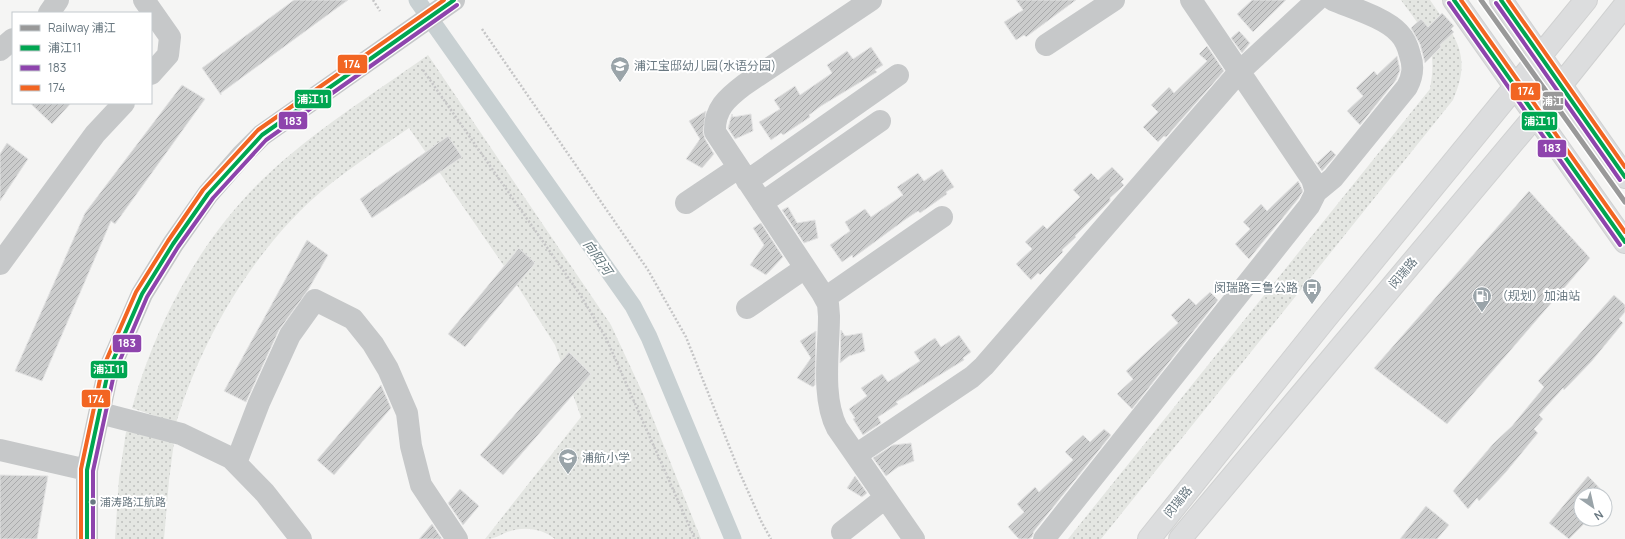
<svg xmlns="http://www.w3.org/2000/svg" width="1625" height="539" viewBox="0 0 1625 539" font-family="Manrope,'Noto Sans SC',sans-serif">
<style>
.grass{fill:url(#grass-dots)}
.lines{fill:none;stroke-linecap:round;stroke-linejoin:round}
.canal{stroke:#c8d0d2;stroke-width:17}
.building{fill:url(#building-hatch);stroke:#e4e4e4}
.major-casing{stroke:#d0d1d1;stroke-width:24}
.path{stroke:#c5c5c6;stroke-width:2.5;stroke-dasharray:2 2;stroke-linecap:butt}
.minor{stroke:#c6c8c9;stroke-width:22}
.major{stroke:#dcddde;stroke-width:22}
.bus-1-casing{stroke:#fff;stroke-width:7}
.bus-2-casing{stroke:#fff;stroke-width:7}
.bus-3-casing{stroke:#fff;stroke-width:7}
.bus-1{stroke:#00a651;stroke-width:4}
.bus-2{stroke:#8e44ad;stroke-width:4}
.bus-3{stroke:#f26522;stroke-width:4}
.rail-1-casing{stroke:#fff;stroke-width:8}
.rail-1{stroke:#999;stroke-width:5}
.bus-dot{fill:#697881;stroke:#fff;stroke-width:1.5}
.labels{text-anchor:middle;stroke-width:4;stroke-linejoin:round;paint-order:stroke}
.bus-label{font-size:11px;fill:#697881;stroke:#fff;text-anchor:start}
.poi-label{font-size:12px;fill:#697881;stroke:#fff;text-anchor:start}
.street-label{font-size:12px;fill:#697881;stroke:#fff}
.water-label{font-size:13px;font-style:italic;fill:#64787d;stroke:#fff}
.line-badge{stroke:#fff;stroke-width:1.5}
.badge-label{font-size:11px;text-anchor:middle;font-weight:bold;fill:#fff}
</style>
<defs>
<pattern id="grass-dots" width="8" height="8" patternUnits="userSpaceOnUse"><rect width="8" height="8" fill="#e4e6e2"/><path d="M2 2h.1M6 6h.1" fill="none" stroke="#bdbfbd" stroke-width="1.8" stroke-linecap="round"/></pattern>
<pattern id="building-hatch" width="6" height="6" patternUnits="userSpaceOnUse"><rect width="6" height="6" fill="#cbcccc"/><path d="M-1 1l2-2M0 6l6-6M5 7l2-2" fill="none" stroke="#a9aaab"/></pattern>
</defs>
<rect width="100%" height="100%" fill="#f5f5f4"/>
<path class="grass" d="M1401,0H1430C1455,37 1473,54 1453,100L1101,539H1068L1430,89C1438,44 1426,35 1401,0Z
M428,55L611,325L644,396L701,539H555C542,528 523,526 507,532C498,536 495,539 485,539L581,417L555,345L515,282L409,128C380,148 350,168 323,190C254,248 202,338 176,423L132,408C156,323 199,241 263,179C313,131 372,95 428,55Z
M135,430L174,442L169,480L164,539H115L119,478L126,432Z"/>
<g class="lines">
<path class="canal" d="M417,0L633,306L649,337L733,539"/>
</g>
<path class="building" d="M294,0H348L221,93V95L202,68Z
M1016,0H1076L1026,37L1024,35L1016,40L1004,22L1023,10Z
M1252,0H1286L1253,32L1237,14Z
M1442,13L1454,26L1451,29L1454,32L1440,45L1441,47L1425,63L1420,44L1411,28L1421,19L1428,27Z
M1239,31L1250,43L1242,53L1231,38Z
M1207,46L1224,71L1166,137L1164,136L1158,142L1143,127L1158,112L1151,105L1169,87L1174,93L1207,61L1199,54Z
M871,47L883,65L875,70L877,72L821,106L809,115L810,117L783,135L781,133L771,140L759,122L780,109L774,100L795,86L800,95L832,73L827,65L847,51L853,59Z
M1397,56L1400,70L1396,80L1360,125L1347,111L1363,96L1356,88L1374,71L1377,75Z
M182,85L205,99L115,224L111,221L42,381L15,371L85,213Z
M30,103H71L52,124Z
M706,111L703,132L705,139L714,154L702,168L686,159L700,139L689,121Z
M732,114L733,117L751,114L753,131L735,139L728,128Z
M448,136L462,157L372,218L360,199Z
M7,143L28,159L0,201V154Z
M1331,150L1336,155L1322,171L1315,161L1317,163Z
M1112,167L1124,179L1121,182L1124,185L1110,198V201L1075,236L1076,237L1062,250L1063,252L1040,275L1038,273L1031,280L1016,264L1032,249L1025,242L1043,225L1047,229L1080,197L1073,190L1091,173L1098,180Z
M942,169L954,187L946,192L947,194L920,213L918,211L906,219L853,258L852,255L842,262L830,245L850,231L845,222L865,209L871,217L903,195L897,187L918,173L924,181Z
M1298,181L1303,191L1298,199L1249,259L1235,244L1250,229L1243,222L1261,204L1267,211Z
M1529,191L1590,258L1447,424L1374,368Z
M788,207L797,223L815,220L818,238L804,243L782,210Z
M761,223L783,257L766,275L750,265L764,245L753,228Z
M307,240L328,255L308,290L279,330L246,402L224,391Z
M519,248L535,263L465,347L448,334Z
M1210,292L1218,300L1132,409L1117,394L1133,379L1126,371L1178,323L1171,315L1189,298L1196,305Z
M1614,295L1625,305V312L1619,319L1623,323L1591,362L1564,390L1563,388L1539,415L1543,419L1534,429L1538,433L1506,472L1479,501L1477,498L1468,509L1453,491L1493,444L1512,426L1544,387L1538,381Z
M841,330L845,336L862,333L865,351L849,356L840,363Z
M816,331L815,385L813,387L797,378L811,358L800,341Z
M959,335L971,352L963,358L964,360L896,402L898,404L878,417L881,423L863,435L853,419L855,418L849,409L867,396L861,388L882,374L888,382L920,361L914,352L935,338L941,347Z
M569,352L591,374L503,475L480,455Z
M381,385L391,408L334,475L317,460Z
M1104,429L1111,435L1034,531L1032,537L1029,539H1019L1008,527L1024,512L1017,504L1035,487L1039,492L1073,460L1065,452L1083,435L1090,442Z
M911,443L914,461L898,467L886,476L873,458L893,445Z
M0,475L48,476L37,539H0Z
M855,476L867,493L862,497L847,488Z
M1588,476L1608,497L1605,500V495H1581V519H1589L1569,539L1549,523Z
M460,489L479,506L463,525L448,503Z
M1426,506L1449,525L1437,539H1400Z
M432,524L442,539H419Z"/>
<g class="lines">
<g class="major-casing">
<path id="major" d="M1454,0L1625,242
M1501,0L1625,177
M1149,539L1326,318L1586,0
M1180,539L1561,85L1625,5"/>
</g>
<path class="path" d="M373,0L380,11
M482,29L648,270L686,337L739,471L762,523L771,539
M423,70L581,296L606,338L695,539"/>
<path class="minor" d="M144,0L170,37L168,55L151,74
M871,0L744,85C727,98 714,109 715,132L822,293L828,304L829,316C829,351 821,397 837,428L914,539
M49,13L58,0
M1046,45L1114,0
M0,50L13,39
M747,181L898,75
M1316,192L1333,178L1407,87C1413,76 1414,67 1410,55C1408,47 1404,38 1399,33C1386,18 1352,8 1333,0
M686,203L738,168
M762,203L880,121
M0,264L95,134L124,103
M825,298L942,217
M747,308L805,268
M100,413L181,434L231,458L265,493L301,539
M0,450L87,470
M856,455L972,377L984,366L1239,72L1317,0
M236,463L259,403L290,335L315,300L353,319L373,344L388,369L407,413L411,446L421,485L457,539
M842,532L885,498
M87,539V470L108,372L142,294L173,244L208,194L242,155L262,135L454,0
M1044,539L1309,206L1316,192L1312,179L1191,0"/>
<use href="#major" class="major"/>
<g class="bus-1-casing">
<path id="bus-1" d="M1454,0L1625,242
M1501,0L1625,177
M87,539V470L108,372L142,294L173,244L208,194L262,135L454,0"/>
</g>
<g class="bus-2-casing">
<path id="bus-2" d="M1449,3L1620,245
M1496,3L1620,180
M93,539V471L114,374L147,297L178,247L213,198L266,140L457,5"/>
</g>
<g class="bus-3-casing">
<path id="bus-3" d="M1461,0L1625,232
M1508,0L1625,167
M81,539V469L102,370L136,292L168,241L203,190L258,130L444,0"/>
</g>
<use href="#bus-1" class="bus-1"/>
<use href="#bus-2" class="bus-2"/>
<use href="#bus-3" class="bus-3"/>
<g class="rail-1-casing">
<path id="rail-1" d="M1481,0L1625,202"/>
</g>
<use href="#rail-1" class="rail-1"/>
</g>
<defs>
<g id="school-pin" transform="scale(1)"><path d="M0 17L-7.5 6A9.5 9.5 0 1 1 7.5 6Z" fill="#9aa4a9" stroke="#fff"/><path d="M0-5L7-2L0 1L-7-2ZM-4 1L0 2.5L4 1V4Q0 6-4 4Z" fill="#fff"/></g>
<g id="bus-pin" transform="scale(1)"><path d="M0 17L-7.5 6A9.5 9.5 0 1 1 7.5 6Z" fill="#9aa4a9" stroke="#fff"/><path d="M-5-6H5V4H4V6H2V4H-2V6H-4V4H-5ZM-3.5-4V0h7V-4ZM-3.5 1.2v1.5H-2V1.2ZM2 1.2v1.5H3.5V1.2Z" fill="#fff"/></g>
<g id="fuel-pin" transform="scale(1)"><path d="M0 17L-7.5 6A9.5 9.5 0 1 1 7.5 6Z" fill="#9aa4a9" stroke="#fff"/><path d="M-5.5-6h7V0h2V4h1.3V-2.5L3-4.5l.8-.8L6-3V5H2.5V1h-1V6h-7ZM-4.2-4.7v3.2H.2V-4.7Z" fill="#fff"/></g>
</defs>
<g fill-rule="evenodd">
<use href="#school-pin" x="620" y="66"/>
<use href="#bus-pin" x="1312" y="288"/>
<use href="#fuel-pin" x="1482" y="296"/>
<use href="#school-pin" x="568" y="458"/>
</g>
<circle class="bus-dot" cx="93" cy="502" r="3.5"/>
<g class="labels">
<g class="bus-label">
<text x="100" y="506">浦涛路江航路</text>
</g>
<g class="poi-label">
<text x="634" y="70">浦江宝邸幼儿园(水语分园)</text>
<text x="1298" y="292" text-anchor="end">闵瑞路三鲁公路</text>
<text x="1496" y="300">（规划）加油站</text>
<text x="582" y="462">浦航小学</text>
</g>
<g class="street-label">
<text transform="translate(1403 273) rotate(-50)" y="4">闵瑞路</text>
<text transform="translate(1178 502) rotate(-51)" y="4">闵瑞路</text>
</g>
<g class="water-label">
<text transform="translate(598 257) rotate(55)" y="5">向阳河</text>
</g>
</g>
<g class="line-badge">
<rect x="337" y="54" width="31" height="20" rx="4" fill="#f26522"/>
<rect x="1510" y="82" width="31" height="19" rx="4" fill="#f26522"/>
<rect x="294" y="89" width="38" height="20" rx="4" fill="#00a651"/>
<rect x="1542" y="91" width="22" height="20" rx="4" fill="#999"/>
<rect x="278" y="111" width="30" height="19" rx="4" fill="#8e44ad"/>
<rect x="1521" y="111" width="37" height="20" rx="4" fill="#00a651"/>
<rect x="1537" y="139" width="30" height="19" rx="4" fill="#8e44ad"/>
<rect x="112" y="334" width="30" height="19" rx="4" fill="#8e44ad"/>
<rect x="90" y="360" width="38" height="19" rx="4" fill="#00a651"/>
<rect x="81" y="389" width="30" height="19" rx="4" fill="#f26522"/>
</g>
<g class="badge-label">
<text x="352" y="68">174</text>
<text x="1526" y="95">174</text>
<text x="313" y="103">浦江11</text>
<text x="1553" y="105">浦江</text>
<text x="293" y="125">183</text>
<text x="1540" y="125">浦江11</text>
<text x="1552" y="152">183</text>
<text x="127" y="347">183</text>
<text x="109" y="373">浦江11</text>
<text x="96" y="403">174</text>
</g>
<rect x="12" y="12" width="140" height="92" fill="#ffffff" stroke="#c3c9cd"/>
<rect x="20" y="25" width="20" height="6" fill="#999999" stroke="#c3c9cd"/>
<text x="48" y="32" font-size="12" fill="#697881">Railway 浦江</text>
<rect x="20" y="45" width="20" height="6" fill="#00a651" stroke="#c3c9cd"/>
<text x="48" y="52" font-size="12" fill="#697881">浦江11</text>
<rect x="20" y="65" width="20" height="6" fill="#8e44ad" stroke="#c3c9cd"/>
<text x="48" y="72" font-size="12" fill="#697881">183</text>
<rect x="20" y="85" width="20" height="6" fill="#f26522" stroke="#c3c9cd"/>
<text x="48" y="92" font-size="12" fill="#697881">174</text>
<g transform="translate(1593 507) rotate(146)"><circle r="19" fill="#ffffff" stroke="#c3c9cd"/>
<path d="M0-3L7 15L0 10L-7 15Z" fill="#9aa4a9"/>
<text y="-6" font-size="11" font-weight="bold" text-anchor="middle" fill="#697881">N</text>
</g>
</svg>
